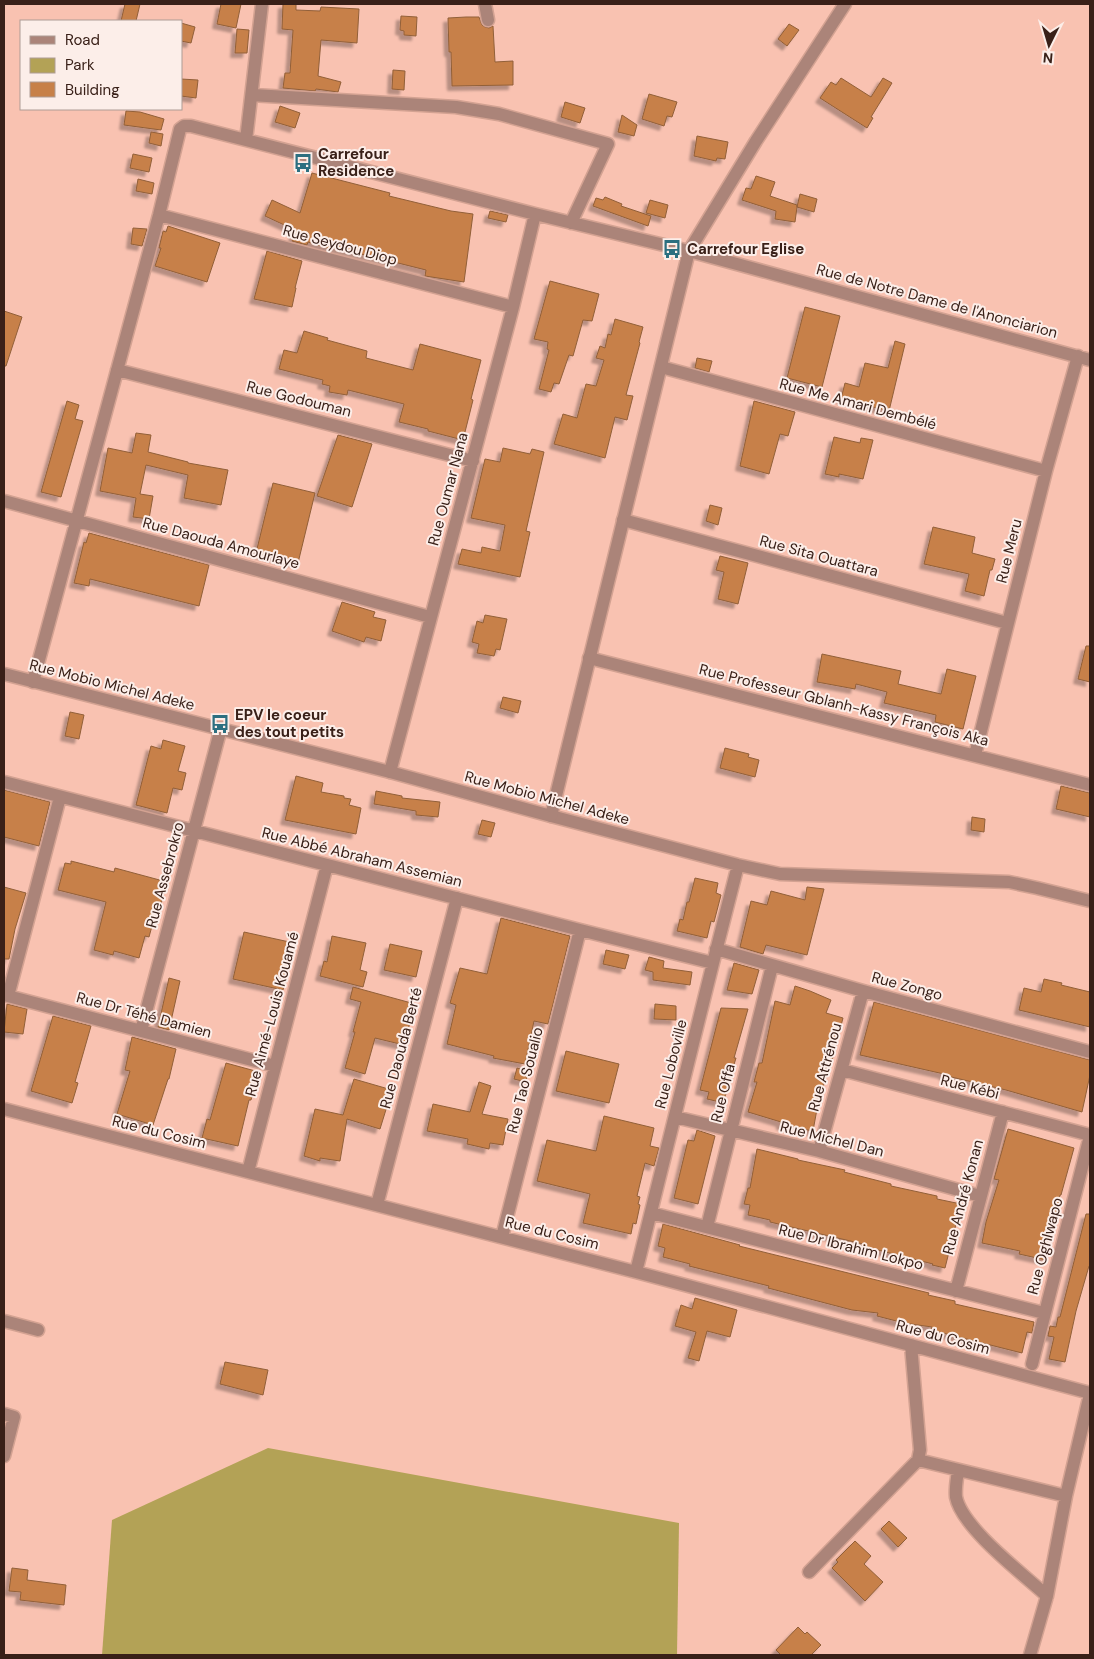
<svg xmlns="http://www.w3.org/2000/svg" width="1094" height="1659" viewBox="0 0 1094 1659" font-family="'DM Sans',sans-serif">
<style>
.green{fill:#b3a256}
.building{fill:#c78048;stroke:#915f39;filter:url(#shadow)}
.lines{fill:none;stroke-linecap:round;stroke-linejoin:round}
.minor-casing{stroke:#d3a292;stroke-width:15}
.tertiary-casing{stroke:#d3a292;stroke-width:15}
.minor{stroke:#ab8479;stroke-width:12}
.tertiary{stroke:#ab8479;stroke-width:12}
.labels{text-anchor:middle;stroke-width:4;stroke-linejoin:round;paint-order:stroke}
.poi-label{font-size:15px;font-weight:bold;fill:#392018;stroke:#fceee9;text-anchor:start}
.street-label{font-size:15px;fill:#392018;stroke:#fceee9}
</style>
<defs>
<filter id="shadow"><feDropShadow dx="-4.5" dy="4.5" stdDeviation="1" flood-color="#0004"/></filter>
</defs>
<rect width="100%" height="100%" fill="#f9c2b1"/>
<path class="green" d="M268,1448L679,1523L677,1655H102L112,1520Z"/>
<path class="building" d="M125,4H140L136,21H121Z
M221,4H241L236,28L217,24Z
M283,4H296V10L320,11L321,7L359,9L357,43L321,40L318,76L341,82L338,92L316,89L315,91L283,88L285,73H290L293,30L282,29Z
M401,16L417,17L416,36L404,35V31L400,30Z
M466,17H479L482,25L485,27L489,28L493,26L495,62L513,61V85L452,86L451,52H449L448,18Z
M181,23L195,27L191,43L181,41Z
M789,24L799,30L787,46L778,39Z
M237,29L249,30L247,53H235Z
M393,70L405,71L404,90L392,89Z
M841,78L871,97L883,78L892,83L871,117L873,118L867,128L820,98L831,82L836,85Z
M181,79L198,80L196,98L181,96Z
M649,94L677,102L672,117L667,116L664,126L642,119Z
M565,102L585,108L580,123L561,117Z
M280,106L300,113L295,128L275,122Z
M126,111L140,112L164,119L161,130L124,125Z
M622,115L637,125L634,136L618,132Z
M151,132L163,134L161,146L149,143Z
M697,136L728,142L725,159L717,158L716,161L694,156Z
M133,154L152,158L149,172L130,168Z
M312,173L390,193L389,196L451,211L473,214L464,282L425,276L426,270L378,258L331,247V249L308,242L307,245L292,241L295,230L265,216L272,200L300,213Z
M756,176L775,182L770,196L797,205V207L800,194L817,199L814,212L797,207L795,222L775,219L776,211L742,200L746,188L751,189Z
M138,179L154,183L152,194L136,191Z
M605,197L622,204L621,206L651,216L648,226L593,206L596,198L603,200Z
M650,200L668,205L665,218L646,213Z
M490,211L508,215L506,222L488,218Z
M168,226L220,243L207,282L155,266L161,248H159L163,231L166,232Z
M133,228L147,229L142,246L131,244Z
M267,251L302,261L295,288H296L292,307L254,299Z
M550,281L599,294L592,321L583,320L573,356L569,355L559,384L554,383L551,392L539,389L549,350L547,349L548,342L534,339Z
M805,307L840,316L822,387L787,378Z
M4,311L22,317L6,366H4Z
M615,319L643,327L639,342L640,343L626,395L633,396L627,420L615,417L605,458L554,444L563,414L577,418L586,384L596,386L604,360L596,358L600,346L605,348L608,334L611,335Z
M304,331L328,338L327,340L367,351L366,358L413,370L420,344L481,360L471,399L473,400L463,440L428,431V429L399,422L404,404L348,390L347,395L329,392L330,386L322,384L323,380L279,369L284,350L297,353Z
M895,341L905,344L889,411L841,399L845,383L859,387L865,363L888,368Z
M697,358L712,361L709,372L695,368Z
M67,401L79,405L75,419L83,421L61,497L41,492Z
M754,401L795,412L788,436L780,434L769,474L740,466Z
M136,433L151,435L148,452L188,462V463L228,470L221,505L184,498L188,475L146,465L140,494L153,496L149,519L133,517L136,498L100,491L108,448L132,453Z
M338,435L372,444L352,507L317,496Z
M834,437L860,443L861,438L873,440L863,479L839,474V477L825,474Z
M503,448L530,454L532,449L544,452L526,531L530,532L520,577L458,564L462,549L481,553L482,547L500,551L505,525L471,518L485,459L500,462Z
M273,483L315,493L298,563L256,553Z
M710,505L722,508L718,525L706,521Z
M933,527L975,537L972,553L995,559L992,570H990L984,596L965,591L969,574L924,564Z
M89,533L209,565L199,606L90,579L89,586L74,583L84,542L86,543Z
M720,556L748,563L738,604L718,599L724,572L716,570Z
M342,602L375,612L373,617L386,620L381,641L366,637L364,642L332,631Z
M485,615L507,619L500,650L496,649L494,656L477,653L479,644L472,642L477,621L483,623Z
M1086,646H1090V682L1078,679Z
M822,654L901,671L898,684L941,694L947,669L976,676L963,729L935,722L936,715L884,703L887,692L856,684L855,689L817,682Z
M503,697L521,701L518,713L500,708Z
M70,712L84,715L79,739L65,736Z
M163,740L185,746L178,771L186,773L182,790L173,788L167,813L136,805L151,746L161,749Z
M725,748L749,754L748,757L759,760L755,777L720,768Z
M296,776L323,783L321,792L344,796V798L351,799L349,805L361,808L356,834L285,820Z
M1061,786L1090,793V817L1056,809Z
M4,790L50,802L39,846L4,837Z
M376,791L402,796V798L440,802L438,817L416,815V811L374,804Z
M972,817L985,819L984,832L971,830Z
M482,820L495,823L491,837L478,834Z
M71,861L114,872L115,868L167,882L158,915H155L149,937L145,936L139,958L114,951L113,955L94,950L106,902L58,890L65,863L71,864Z
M695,878L718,883L716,893L721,895L714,922L711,921L707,938L677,931L680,919L683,920L687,902H689Z
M4,887L26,893L15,929L9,959H4Z
M807,887L824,889L807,955L766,945L763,954L740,947L751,901L767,905L771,891L805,900Z
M501,918L570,936L548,1024L534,1021L525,1064L493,1058L494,1056L447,1044L456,1005L450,1003L460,968L487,974Z
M244,932L294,943L283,990L233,979Z
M332,936L366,943L360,970L367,972L363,987L320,976L324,961L327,962Z
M390,944L422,951L416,977L384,970Z
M606,950L629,955L625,969L603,964Z
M649,957L664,961L663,968L692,972L690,985L653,980V972L645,970Z
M734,963L759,970L752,994L727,990Z
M169,978L180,981L169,1030L158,1027Z
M1044,979L1062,983L1061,985L1090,992V1027L1019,1010L1024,988L1041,992Z
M795,986L810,991L831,1000L826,1013L843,1018L830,1068L826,1067L822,1098H819L813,1131L781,1125V1122L748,1112L757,1082H754L759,1063H762L775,1001L790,1005Z
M353,987L415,1004L404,1045L375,1038L365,1074L345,1068L355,1032H353L361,1002L350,999Z
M874,1002L1090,1060V1075L1082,1112L1006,1090L943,1075L944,1074L860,1055Z
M7,1004L27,1009L23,1034L4,1032Z
M655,1004L676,1006V1020L654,1019Z
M721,1008L748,1009L734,1058H736L732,1071L725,1097L722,1096L720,1102L707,1099L709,1092L700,1090Z
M53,1016L91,1026L75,1082L78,1083L72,1103L31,1091Z
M132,1037L176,1049L169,1079H168L153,1125L117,1114L130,1071L125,1070Z
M566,1051L619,1064L609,1103L556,1091Z
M226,1063L259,1072L251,1100H249L238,1146L202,1138L207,1119L210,1120Z
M517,1068L528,1071L526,1082L514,1079Z
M354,1079L392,1090L380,1129L347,1119L340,1161L320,1158V1161L304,1156L315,1109L343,1115Z
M479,1082L491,1086L482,1114L508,1119L503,1145L490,1143L489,1149L467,1144L468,1139L427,1131L433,1104L470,1112Z
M604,1116L654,1128L650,1146L659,1148L654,1166L645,1163L637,1196L640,1197L638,1204L640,1205L636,1224L633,1223L631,1234L583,1223L590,1194L537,1181L547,1140L596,1151Z
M1008,1129L1074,1148L1061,1195H1060L1046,1260L1019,1254L1020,1251L982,1243L986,1222L999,1180L994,1179Z
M697,1130L715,1136L698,1204L674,1198L688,1140L694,1141Z
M757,1149L798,1159V1160L845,1170L844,1172L891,1184V1186L937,1196V1199L961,1204L945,1268L932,1265L933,1264L862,1246L863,1244L770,1222V1220L748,1215L750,1205L744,1204L748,1188H750Z
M1086,1214H1090V1266H1089L1076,1311L1065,1362L1049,1359L1054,1337L1048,1336L1050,1326L1056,1327L1058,1317H1060Z
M663,1224L740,1245L739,1246L929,1293L928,1295L955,1301V1304L1034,1322L1032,1333L1027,1332L1022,1353L931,1330L932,1327L904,1323L877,1316L878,1313L852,1310L768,1288L769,1286L689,1266L690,1264L663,1257L665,1248L658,1246Z
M695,1298L737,1310L730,1337L707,1331L699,1361L688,1358L696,1332L675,1326L681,1305L692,1309Z
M225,1362L268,1370L263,1395L220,1384Z
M889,1521L907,1538L898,1547L881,1529Z
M855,1541L871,1556L864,1564L883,1582L865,1601L832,1568L838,1562L836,1560Z
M12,1568L28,1570L27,1580L66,1585L64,1605L20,1600L21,1592L9,1591Z
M798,1627L805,1634L807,1632L821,1645L811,1655H781L776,1650Z"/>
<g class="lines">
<g class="minor-casing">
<path id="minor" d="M485,4L488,20
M252,95L456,107L499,114L608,144L571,223
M246,140L262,4
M159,215L513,307
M661,367L1046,471
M117,370L473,461
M4,501L430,617
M623,520L1007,623
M589,658L1090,785
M33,682L159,215L180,129L184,126H191L535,214L689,251L1090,360
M975,755L1046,471L1078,356
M390,772L513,307L535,214
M4,782L580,930L713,963
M551,816L738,865L780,874L1009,882L1037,888L1090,901
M716,949L863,991L1090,1052
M4,995L275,1066
M8,996L60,797
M141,1031L221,728
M842,1070L1090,1135
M4,1109L636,1272L1090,1393
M675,1117L819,1151L980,1196
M819,1151L863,991
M248,1172L327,865
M377,1205L457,898
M651,1213L1044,1313
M707,1227L772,966
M502,1237L580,930
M636,1272L713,963L738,865
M956,1291L1003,1112
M4,1321L38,1330
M1032,1364L1090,1136
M4,1414L14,1417L4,1456
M918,1460L1066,1496
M958,1470C957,1479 955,1488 956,1497C962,1528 1023,1574 1047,1596
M809,1572L918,1460L920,1450L911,1345
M1030,1655L1047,1596L1066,1496L1090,1394"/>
</g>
<g class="tertiary-casing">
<path id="tertiary" d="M4,674L390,772L551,816L689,251L756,141L845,4"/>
</g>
<use href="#minor" class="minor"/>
<use href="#tertiary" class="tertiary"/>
</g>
<defs>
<g id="bus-bare" transform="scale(1.5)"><path d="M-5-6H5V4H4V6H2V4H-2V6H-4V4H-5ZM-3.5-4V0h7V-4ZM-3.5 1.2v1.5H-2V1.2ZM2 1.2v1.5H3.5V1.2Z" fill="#2c6f80" stroke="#fceee9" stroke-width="2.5" paint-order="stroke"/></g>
</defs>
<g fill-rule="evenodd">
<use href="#bus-bare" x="303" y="163"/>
<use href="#bus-bare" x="672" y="249"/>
<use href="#bus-bare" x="220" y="724"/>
</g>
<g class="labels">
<g class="poi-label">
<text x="318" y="159">Carrefour<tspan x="318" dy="17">Residence</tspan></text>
<text x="687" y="254">Carrefour Eglise</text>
<text x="235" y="720">EPV le coeur<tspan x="235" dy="17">des tout petits</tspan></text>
</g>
<g class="street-label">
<text transform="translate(340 245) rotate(15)" y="5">Rue Seydou Diop</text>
<text transform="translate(937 301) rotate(15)" y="5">Rue de Notre Dame de l'Anonciarion</text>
<text transform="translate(299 399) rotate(14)" y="5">Rue Godouman</text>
<text transform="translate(858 404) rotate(15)" y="5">Rue Me Amari Dembélé</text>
<text transform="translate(448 489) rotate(-75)" y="5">Rue Oumar Nana</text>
<text transform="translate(221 543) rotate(15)" y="5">Rue Daouda Amourlaye</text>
<text transform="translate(1009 551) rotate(-76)" y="5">Rue Meru</text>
<text transform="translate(819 556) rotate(15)" y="5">Rue Sita Ouattara</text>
<text transform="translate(112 685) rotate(14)" y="5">Rue Mobio Michel Adeke</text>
<text transform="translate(844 705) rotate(14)" y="5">Rue Professeur Gblanh-Kassy François Aka</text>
<text transform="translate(547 798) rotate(15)" y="5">Rue Mobio Michel Adeke</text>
<text transform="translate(362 857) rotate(14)" y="5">Rue Abbé Abraham Assemian</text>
<text transform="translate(165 875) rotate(-75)" y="5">Rue Assebrokro</text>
<text transform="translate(907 986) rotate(15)" y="5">Rue Zongo</text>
<text transform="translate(272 1014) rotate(-75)" y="5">Rue Aimé-Louis Kouamé</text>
<text transform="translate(144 1015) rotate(15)" y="5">Rue Dr Téhé Damien</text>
<text transform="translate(401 1048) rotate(-75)" y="5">Rue Daouda Berté</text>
<text transform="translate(671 1064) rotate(-76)" y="5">Rue Loboville</text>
<text transform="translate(825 1067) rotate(-75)" y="5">Rue Attrénou</text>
<text transform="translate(525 1080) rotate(-76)" y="5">Rue Tao Soualio</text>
<text transform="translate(970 1087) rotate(14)" y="5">Rue Kébi</text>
<text transform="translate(723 1093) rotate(-76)" y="5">Rue Offa</text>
<text transform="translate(159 1132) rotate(14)" y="5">Rue du Cosim</text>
<text transform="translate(832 1139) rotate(14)" y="5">Rue Michel Dan</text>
<text transform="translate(963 1197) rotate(-75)" y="5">Rue André Konan</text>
<text transform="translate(552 1233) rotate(14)" y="5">Rue du Cosim</text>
<text transform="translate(1045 1246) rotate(-75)" y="5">Rue Oghlwapo</text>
<text transform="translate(851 1247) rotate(14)" y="5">Rue Dr Ibrahim Lokpo</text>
<text transform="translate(943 1337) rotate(15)" y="5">Rue du Cosim</text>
</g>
</g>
<rect width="1094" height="1659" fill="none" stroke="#392018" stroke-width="10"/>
<rect x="20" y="20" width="162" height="90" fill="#fceee9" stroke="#ae9c95"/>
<rect x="30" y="36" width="25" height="8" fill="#ab8479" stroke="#ae9c95"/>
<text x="65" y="45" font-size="15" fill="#392018">Road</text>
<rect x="30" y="58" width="25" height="15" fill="#b3a256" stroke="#ae9c95"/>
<text x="65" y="70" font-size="15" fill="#392018">Park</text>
<rect x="30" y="82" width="25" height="15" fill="#c78048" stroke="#ae9c95"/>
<text x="65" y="95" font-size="15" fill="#392018">Building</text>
<g transform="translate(1049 45) rotate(185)" stroke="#fceee9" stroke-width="4" paint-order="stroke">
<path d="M0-4L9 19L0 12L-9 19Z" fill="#392018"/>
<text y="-8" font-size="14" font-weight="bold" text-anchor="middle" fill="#392018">N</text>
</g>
</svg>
